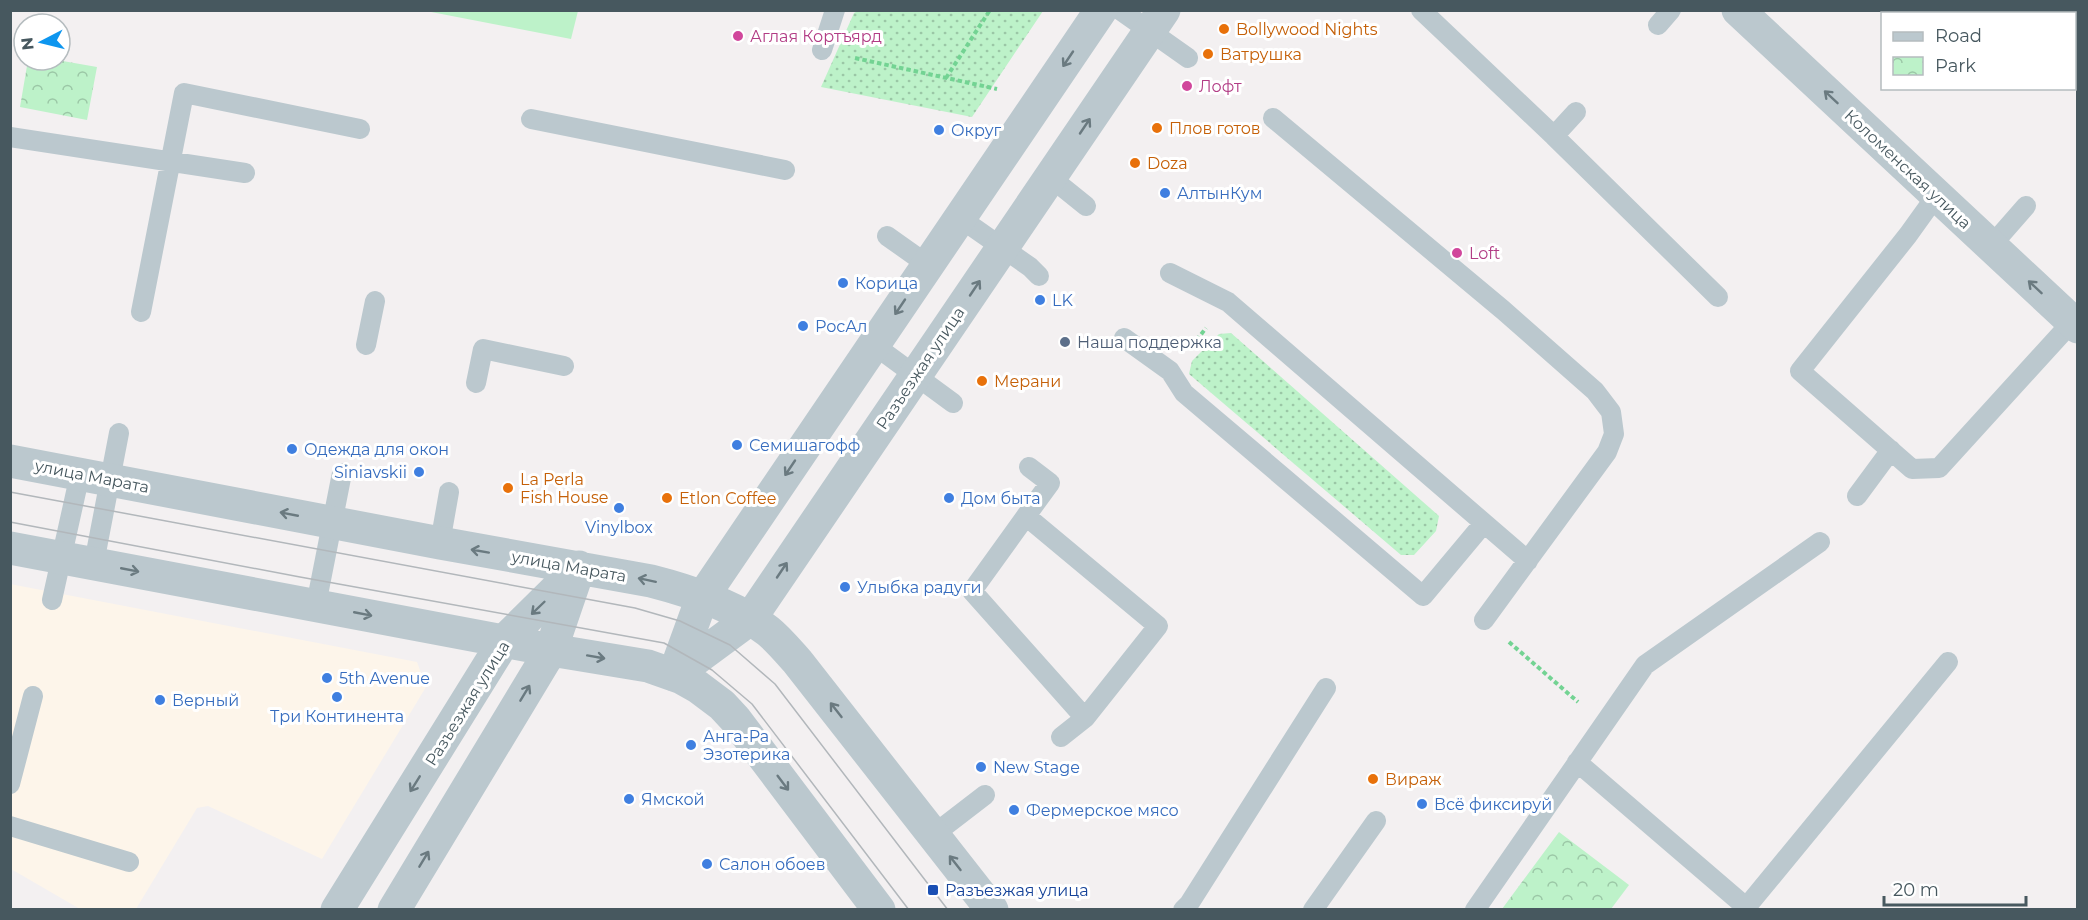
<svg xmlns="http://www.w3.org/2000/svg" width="2088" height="920" viewBox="0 0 2088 920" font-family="Montserrat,sans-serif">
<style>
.commercial{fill:#fdf5ea}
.grass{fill:url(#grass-dots)}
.park{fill:url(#park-crowns)}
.pitch{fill:#bdf2c9}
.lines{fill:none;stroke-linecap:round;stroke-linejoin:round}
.path{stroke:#73d393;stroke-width:4;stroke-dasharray:4.5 3;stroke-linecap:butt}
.service{stroke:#bbc8ce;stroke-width:20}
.minor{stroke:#bbc8ce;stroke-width:33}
.tertiary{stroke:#bbc8ce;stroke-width:33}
.tram{stroke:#b2b7bb;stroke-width:1.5}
.oneway{stroke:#6a7a80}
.food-dot{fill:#e8710a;stroke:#fff;stroke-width:2}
.hotel-dot{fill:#d1479c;stroke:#fff;stroke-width:2}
.shop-dot{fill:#3f7fe0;stroke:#fff;stroke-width:2}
.service-dot{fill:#5c6f8a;stroke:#fff;stroke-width:2}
.transit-dot{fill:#1a4fb4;stroke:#fff;stroke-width:2}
.labels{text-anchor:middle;stroke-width:6;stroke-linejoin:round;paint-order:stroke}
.food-label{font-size:16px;fill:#c56008;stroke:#fff;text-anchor:start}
.hotel-label{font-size:16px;fill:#b23c85;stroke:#fff;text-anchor:start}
.shop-label{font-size:16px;fill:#366cbe;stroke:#fff;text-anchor:start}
.street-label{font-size:16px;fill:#47585f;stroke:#fff}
.service-label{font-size:16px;fill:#4e5e75;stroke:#fff;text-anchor:start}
.transit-label{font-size:16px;fill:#164399;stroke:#fff;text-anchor:start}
</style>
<defs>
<pattern id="grass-dots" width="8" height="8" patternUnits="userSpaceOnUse" patternTransform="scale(1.5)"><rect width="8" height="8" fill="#bdf2c9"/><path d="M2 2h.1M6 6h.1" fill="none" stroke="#9bc7a6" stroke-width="1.8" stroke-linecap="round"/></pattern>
<pattern id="park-crowns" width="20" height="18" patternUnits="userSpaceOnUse" patternTransform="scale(1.5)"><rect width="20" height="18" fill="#bdf2c9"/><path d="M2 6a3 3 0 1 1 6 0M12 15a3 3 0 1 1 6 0" fill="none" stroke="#9bc7a6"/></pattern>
</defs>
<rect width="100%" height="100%" fill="#f3f0f1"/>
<path class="commercial" d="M10,584L417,662L426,687L322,859L208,806L197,808L136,909H80L11,869Z"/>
<path class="grass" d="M858,11V10L1043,11L972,117L821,87L854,13Z
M1231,333L1439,516L1436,531L1414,555H1401L1189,374L1192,361L1219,334Z"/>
<path class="park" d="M28,60H57L97,67L87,120L20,107Z
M1559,832L1629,885L1611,909H1502Z"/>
<path class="pitch" d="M426,11H578L571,39Z"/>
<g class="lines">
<path class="path" d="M855,58L997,89
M946,78L990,10
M1192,346L1206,328
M1509,642L1578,702"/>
<path class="service" d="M1120,10L1188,58
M1421,10L1554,136L1576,112
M1658,25L1671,10
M822,50L835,10
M1273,118L1503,310L1595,391L1611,412L1614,434L1607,452L1484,620
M531,119L785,170
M1554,136L1718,297
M10,137L245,173
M1050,177L1086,206
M1936,196L1908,235L1800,371L1912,469L1939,468L2072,322
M960,218L1030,267L1039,276
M887,236L928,265
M1991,246L2026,206
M1170,273L1228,302L1528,561
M141,312L184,93L360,129
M1124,338L1170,371L1184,393L1423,596L1484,523
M366,345L375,301
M874,345L953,403
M476,383L483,349L564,366
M1857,496L1891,450
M1026,516L1050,483L1029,467
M440,543L449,492
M94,563L119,433
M52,600L80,474
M316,605L342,473
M1061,737L1085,718L1158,626L1026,516L972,591L1085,718
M1577,762L1746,907
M10,784L33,696
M10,826L129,862
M933,835L985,795
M1183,910L1189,904L1326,688
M1313,910L1376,821
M1475,910L1645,665L1820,542
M1744,910L1948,662"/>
<path class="minor" d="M1738,10L2078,327"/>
<path class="tertiary" d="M10,461L440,543L651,581C690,591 736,606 768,631C778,639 788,651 797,661L992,910
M10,548L551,650L648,666L682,678L698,687L722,705L735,719L879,910
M674,675L750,619L1164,10
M674,675L702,598L1101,10
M337,910L504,641L579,567
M394,910L551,650L577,574"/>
<path class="tram" d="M10,492L635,608L680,621L730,645L775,684L948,910
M10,522L300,577L664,643L712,670L752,704L909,910"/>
</g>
<defs><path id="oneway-shaft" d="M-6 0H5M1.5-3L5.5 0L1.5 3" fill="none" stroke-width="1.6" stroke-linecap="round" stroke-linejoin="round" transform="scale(1.5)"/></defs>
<g class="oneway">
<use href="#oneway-shaft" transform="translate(1068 59) rotate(124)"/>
<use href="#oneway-shaft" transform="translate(1831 97) rotate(-137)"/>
<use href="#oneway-shaft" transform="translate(1085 126) rotate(-56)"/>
<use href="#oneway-shaft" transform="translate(2035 287) rotate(-137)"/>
<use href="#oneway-shaft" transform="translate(975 288) rotate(-56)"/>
<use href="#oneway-shaft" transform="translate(900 307) rotate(124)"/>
<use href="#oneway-shaft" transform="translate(790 468) rotate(124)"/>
<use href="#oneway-shaft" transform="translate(289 514) rotate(-169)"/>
<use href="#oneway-shaft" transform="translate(480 551) rotate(-170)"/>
<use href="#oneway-shaft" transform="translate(130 570) rotate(11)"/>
<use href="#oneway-shaft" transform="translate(782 570) rotate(-56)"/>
<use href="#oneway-shaft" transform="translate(647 580) rotate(-168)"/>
<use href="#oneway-shaft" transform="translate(538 608) rotate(136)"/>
<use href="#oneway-shaft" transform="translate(363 614) rotate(11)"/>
<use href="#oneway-shaft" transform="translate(596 657) rotate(10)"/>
<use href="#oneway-shaft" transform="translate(525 693) rotate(-59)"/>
<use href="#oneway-shaft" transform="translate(836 710) rotate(-128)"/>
<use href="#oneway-shaft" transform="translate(783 783) rotate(53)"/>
<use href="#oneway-shaft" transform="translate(415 784) rotate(122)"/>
<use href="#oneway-shaft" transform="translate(424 859) rotate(-59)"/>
<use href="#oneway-shaft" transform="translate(955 863) rotate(-128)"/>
</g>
<g class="food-dot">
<circle cx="1224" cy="29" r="6"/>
<circle cx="1208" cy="54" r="6"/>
<circle cx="1157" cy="128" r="6"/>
<circle cx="1135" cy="163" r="6"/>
<circle cx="982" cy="381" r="6"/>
<circle cx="508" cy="488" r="6"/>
<circle cx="667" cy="498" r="6"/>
<circle cx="1373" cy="779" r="6"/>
</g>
<g class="hotel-dot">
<circle cx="738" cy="36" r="6"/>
<circle cx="1187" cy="86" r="6"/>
<circle cx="1457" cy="253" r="6"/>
</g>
<g class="shop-dot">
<circle cx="939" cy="130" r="6"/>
<circle cx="1165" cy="193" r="6"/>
<circle cx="843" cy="283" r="6"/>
<circle cx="1040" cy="300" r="6"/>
<circle cx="803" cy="326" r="6"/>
<circle cx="737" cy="445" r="6"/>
<circle cx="292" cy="449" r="6"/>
<circle cx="419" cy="472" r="6"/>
<circle cx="949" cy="498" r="6"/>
<circle cx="619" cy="508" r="6"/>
<circle cx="845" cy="587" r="6"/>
<circle cx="327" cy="678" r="6"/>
<circle cx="337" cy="697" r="6"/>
<circle cx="160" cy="700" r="6"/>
<circle cx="691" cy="745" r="6"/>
<circle cx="981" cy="767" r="6"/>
<circle cx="629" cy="799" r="6"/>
<circle cx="1422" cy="804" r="6"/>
<circle cx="1014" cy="810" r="6"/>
<circle cx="707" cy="864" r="6"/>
</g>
<circle class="service-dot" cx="1065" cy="342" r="6"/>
<rect class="transit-dot" x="927" y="884" width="12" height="12" rx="3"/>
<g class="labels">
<g class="food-label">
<text x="1236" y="35">Bollywood Nights</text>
<text x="1220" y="60">Ватрушка</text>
<text x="1169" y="134">Плов готов</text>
<text x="1147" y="169">Doza</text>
<text x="994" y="387">Мерани</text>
<text x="520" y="485">La Perla<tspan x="520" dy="18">Fish House</tspan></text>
<text x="679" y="504">Etlon Coffee</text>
<text x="1385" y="785">Вираж</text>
</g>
<g class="hotel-label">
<text x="750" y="42">Аглая Кортъярд</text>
<text x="1199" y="92">Лофт</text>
<text x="1469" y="259">Loft</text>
</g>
<g class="shop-label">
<text x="951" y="136">Округ</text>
<text x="1177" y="199">АлтынКум</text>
<text x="855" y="289">Корица</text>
<text x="1052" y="306">LK</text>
<text x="815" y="332">РосАл</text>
<text x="749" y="451">Семишагофф</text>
<text x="304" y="455">Одежда для окон</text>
<text x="407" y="478" text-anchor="end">Siniavskii</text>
<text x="961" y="504">Дом быта</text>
<text x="619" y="533" text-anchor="middle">Vinylbox</text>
<text x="857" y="593">Улыбка радуги</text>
<text x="339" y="684">5th Avenue</text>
<text x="172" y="706">Верный</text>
<text x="337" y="722" text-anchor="middle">Три Континента</text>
<text x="703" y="742">Анга-Ра<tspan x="703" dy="18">Эзотерика</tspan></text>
<text x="993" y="773">New Stage</text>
<text x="641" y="805">Ямской</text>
<text x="1434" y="810">Всё фиксируй</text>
<text x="1026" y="816">Фермерское мясо</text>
<text x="719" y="870">Салон обоев</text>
</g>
<g class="street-label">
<text transform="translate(1908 169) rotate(43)" y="6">Коломенская улица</text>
<text transform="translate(920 368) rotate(-56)" y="6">Разъезжая улица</text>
<text transform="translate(92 476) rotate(11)" y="6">улица Марата</text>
<text transform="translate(569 566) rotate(10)" y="6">улица Марата</text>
<text transform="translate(467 703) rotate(-58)" y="6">Разъезжая улица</text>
</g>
<g class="service-label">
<text x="1077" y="348">Наша поддержка</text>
</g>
<g class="transit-label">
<text x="945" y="896">Разъезжая улица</text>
</g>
</g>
<rect width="2088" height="920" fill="none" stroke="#47585f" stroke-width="24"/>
<rect x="1881" y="12" width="195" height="78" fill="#ffffff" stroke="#b5bcbf" stroke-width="1.5"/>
<rect x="1893" y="32" width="30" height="9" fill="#bbc8ce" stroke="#b5bcbf" stroke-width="1.5"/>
<text x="1935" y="42" font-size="18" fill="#47585f">Road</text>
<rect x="1893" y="57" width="30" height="18" fill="url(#park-crowns)" stroke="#b5bcbf" stroke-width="1.5"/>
<text x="1935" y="72" font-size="18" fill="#47585f">Park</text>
<g transform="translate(42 42) rotate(263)"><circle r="28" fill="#ffffff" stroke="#b5bcbf" stroke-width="1.5"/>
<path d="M0-4.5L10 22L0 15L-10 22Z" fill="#0e96ef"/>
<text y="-9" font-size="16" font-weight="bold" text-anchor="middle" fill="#47585f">N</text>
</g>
<path d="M1884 896v9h142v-9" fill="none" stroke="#47585f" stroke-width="3"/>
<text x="1893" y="896" font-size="18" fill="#47585f" stroke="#ffffff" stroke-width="4.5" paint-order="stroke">20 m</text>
</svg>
